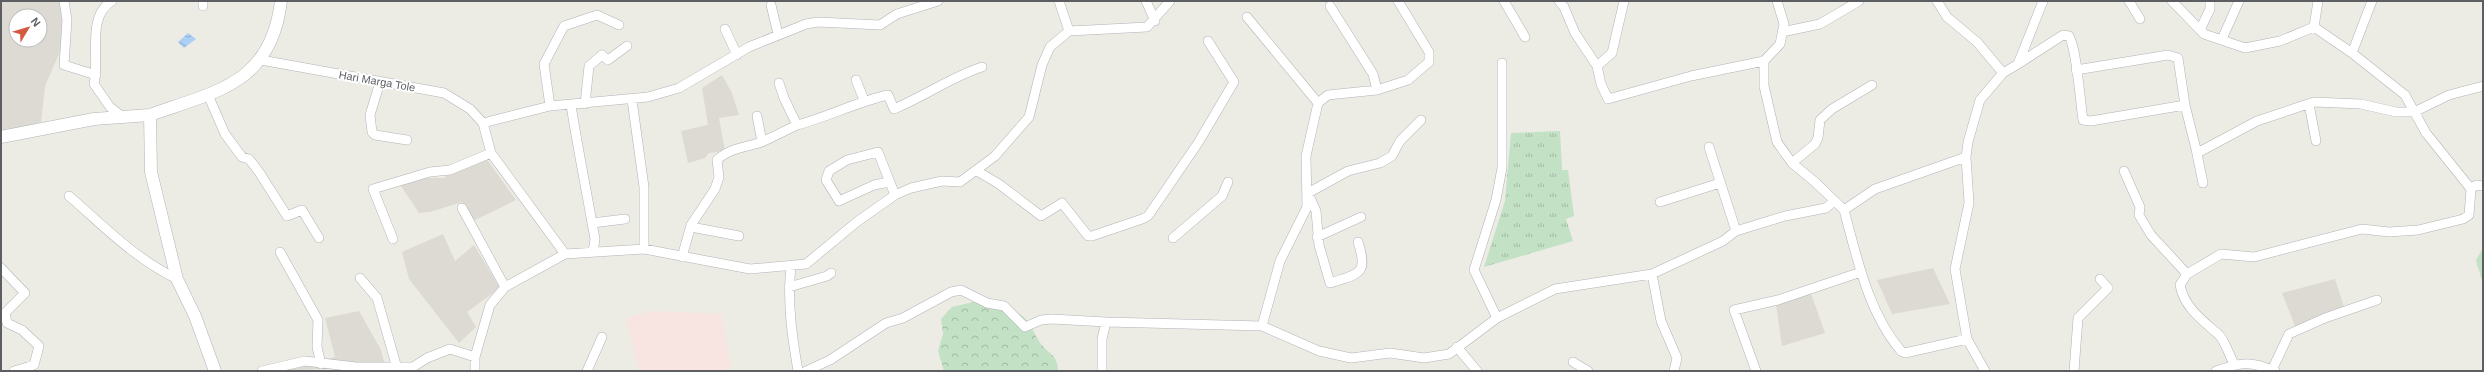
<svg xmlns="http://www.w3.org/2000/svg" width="2484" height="372" viewBox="0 0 2484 372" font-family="Helvetica,sans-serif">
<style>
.education{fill:#dcdad2;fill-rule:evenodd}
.medical{fill:#f8e5e1}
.grass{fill:url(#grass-tufts)}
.forest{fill:url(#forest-crowns)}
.water{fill:url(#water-waves)}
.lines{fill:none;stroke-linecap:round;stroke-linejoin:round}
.minor-casing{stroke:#b1b3b7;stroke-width:10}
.tertiary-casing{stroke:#b1b3b7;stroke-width:13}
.minor{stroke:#fff;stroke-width:9}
.tertiary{stroke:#fff;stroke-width:12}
.labels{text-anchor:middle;stroke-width:4;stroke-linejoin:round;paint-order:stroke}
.street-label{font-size:11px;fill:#5c5e62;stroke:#fff}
</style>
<defs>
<pattern id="grass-tufts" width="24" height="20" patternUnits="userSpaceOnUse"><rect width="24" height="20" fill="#c3e1c5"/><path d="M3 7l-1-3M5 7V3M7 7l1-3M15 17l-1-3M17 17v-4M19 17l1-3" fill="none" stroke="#a2baa3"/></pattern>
<pattern id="forest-crowns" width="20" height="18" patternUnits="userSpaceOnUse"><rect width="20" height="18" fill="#c3e1c5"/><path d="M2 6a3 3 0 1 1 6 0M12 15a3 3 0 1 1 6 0" fill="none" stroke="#a2baa3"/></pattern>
<pattern id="water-waves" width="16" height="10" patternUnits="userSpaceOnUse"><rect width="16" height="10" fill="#abcff5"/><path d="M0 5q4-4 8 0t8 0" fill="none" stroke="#8eabca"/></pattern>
</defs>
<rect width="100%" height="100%" fill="#ecebe4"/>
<path class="education" d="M1,1H61L64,6L61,49L45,86L41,122L9,131L1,130ZM16,16H40V40H16Z
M722,75L732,93L739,115L719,118L725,151L709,153L705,158L688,163L681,131L708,125L702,88Z
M485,157L516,200L473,221L462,202L430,212L419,213L401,186L423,178H443Z
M443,234L455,261L474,245L500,288L467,312L476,327L459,343L409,279L402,252Z
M1933,268L1950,304L1892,314L1877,280Z
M2335,279L2344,307L2295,326L2282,293Z
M1810,291L1825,333L1782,346L1776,304Z
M359,311L381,350L385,366L279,371L335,357L325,318Z"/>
<path class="medical" d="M651,311L721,314L731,367L719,371H639L626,318Z"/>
<path class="grass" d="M1560,131L1562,170H1568L1574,216L1566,219L1573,241L1484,267L1505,201L1511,133Z"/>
<path class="forest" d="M2483,248V284L2476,260Z
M982,300C997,305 1019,309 1029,323C1033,329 1036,338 1041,344C1049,355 1058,354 1058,371H944L938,351L943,334L941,319L952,307Z"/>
<path class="water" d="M188,33L196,39L184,48L178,42Z"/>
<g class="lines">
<g class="minor-casing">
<path id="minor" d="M64,1L67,20L64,65L96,75
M112,1C86,16 100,59 94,84L110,107L124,118
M1059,1L1069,31
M1146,1L1155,21
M1504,1L1525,37
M1559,1L1564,7L1575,33L1597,66L1612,53L1624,1
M1777,1L1784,24L1780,44L1764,61V86L1777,142L1792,163L1815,182L1844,210L1875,189L1966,157
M1937,1L1947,17L1977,42L2003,73
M2129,1L2140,19
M2172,1L2204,34L2245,48L2280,41L2314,27L2352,53
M771,5L778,34
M203,6V1
M1247,17L1318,103
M2314,27L2318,1
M725,29L737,55
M2200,30L2210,9V1
M1782,32L1820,24L1859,1
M2222,39L2239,1
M261,60L444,93L470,109L483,123L491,153L450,170L430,172L373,189L393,239
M2018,64L2063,35L2069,36C2077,50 2080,101 2083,120L2091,121L2185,105L2178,58L2168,55L2076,70
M1597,66L1601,84L1608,99L1691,76L1764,61
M856,80L864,100
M380,82L370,115L372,132L375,135L407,140
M1377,90L1408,80L1429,62V52L1398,1
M208,95L225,134L242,157L249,159L259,172L287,216L302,210L319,238
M632,100L644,187V249
M585,104L589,66L602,55L608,60L627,46
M2309,104L2316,141
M571,105C577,144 585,183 592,223L625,219
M2185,105L2196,149L2201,151L2257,121L2314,102L2361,104L2396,112H2414L2449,95L2483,86
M550,106L544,64L564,26L597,15L619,25
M483,123L550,106L648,97L679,88L749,47L806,24L818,22L880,25L897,14L938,1
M797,125C828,117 856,102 888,95L894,109C925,96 951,77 982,67
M762,142L797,125L784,98L779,83
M1709,147L1736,231
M2196,149L2203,183
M491,153L565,254
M1792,163L1815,144L1818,138L1820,120L1832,109L1872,85
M977,171L999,184L1041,216L1062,203L1088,236H1092L1142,219L1148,216L1198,143L1234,82L1208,41
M2124,171L2140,207L2139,215L2151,235L2187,274
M889,182L874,185L839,201L826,180L829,171L847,160L878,152L895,195
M2471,189L2476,185L2483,186
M69,196C105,227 134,258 177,279
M1660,202L1720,183
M462,208L505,287
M1844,210C1857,258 1868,312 1901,351L1905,353L1967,339
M592,223L595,239L593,252
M691,227L739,236
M1317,237L1361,217
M1173,238L1222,196L1228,182
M1358,242C1369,275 1358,274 1330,283L1319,245L1316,211L1308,193L1348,171L1380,163L1392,156L1400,141L1421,120
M280,252L318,320L317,347L321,364
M682,257L691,225L715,189L719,177L717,160C729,148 747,147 762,142L757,116
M791,266C787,302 792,336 798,371
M1,268L25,293L5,313L7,323L22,330L39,346L34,365L14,371
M1652,274L1661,321L1677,358L1674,371
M360,278L377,298L397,368
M789,287L827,276L831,273
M1497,318L1474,270L1496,200L1502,168V63
M1262,326L1319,351L1351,358L1390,353L1424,358L1449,354L1497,318L1555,289L1652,274L1723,241L1736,231L1785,216L1826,208L1833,202
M1457,347L1477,371
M1573,362L1588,371
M2234,364C2229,355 2225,340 2218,334C2202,320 2184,307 2180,285L2187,274L2221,254L2254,257L2362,229L2389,232L2418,230L2463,219L2469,215L2471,189L2426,133L2405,95L2352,53L2372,1
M2272,370L2289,334L2325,318L2377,300
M262,371L305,361L356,367H413L427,358L450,349L475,357
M475,371V357L490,305L505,287L565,254L644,249L750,269L806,264L858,221L895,195L911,188L942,181L960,182L995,156L1029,117L1042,65L1050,47L1069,31L1147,27L1170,1
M587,371L602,337
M806,371L830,360L886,323L903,318L951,292L961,290L987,303L1004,306L1025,327L1041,320L1052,319L1106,322
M1102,371V339L1106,322L1262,326L1280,261L1307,207L1306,156L1318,103L1328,95L1377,90L1373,74L1330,6
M1756,371L1734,310L1778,300L1861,272
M1985,371L1967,339L1955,269L1969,203L1966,157L1968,142L1980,100L2003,73L2018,64L2043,1
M2074,371L2078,318L2108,288L2100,279
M2216,371C2241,362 2250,361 2275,371"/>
</g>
<g class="tertiary-casing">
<path id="tertiary" d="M1,137L94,119L150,115
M215,371L195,316L177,279L151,172L150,115C217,91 271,84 281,1"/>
</g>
<use href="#minor" class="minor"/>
<use href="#tertiary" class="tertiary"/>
</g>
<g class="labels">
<g class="street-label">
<text transform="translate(377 81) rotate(10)" y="4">Hari Marga Tole</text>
</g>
</g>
<rect width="2484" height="372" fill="none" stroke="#5c5e62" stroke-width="4"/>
<g transform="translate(28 28) rotate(52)"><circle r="19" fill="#ffffff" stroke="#bebfc0"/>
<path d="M0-3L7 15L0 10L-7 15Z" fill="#d55941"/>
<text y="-6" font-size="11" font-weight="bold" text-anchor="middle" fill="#5c5e62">N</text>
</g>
</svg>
